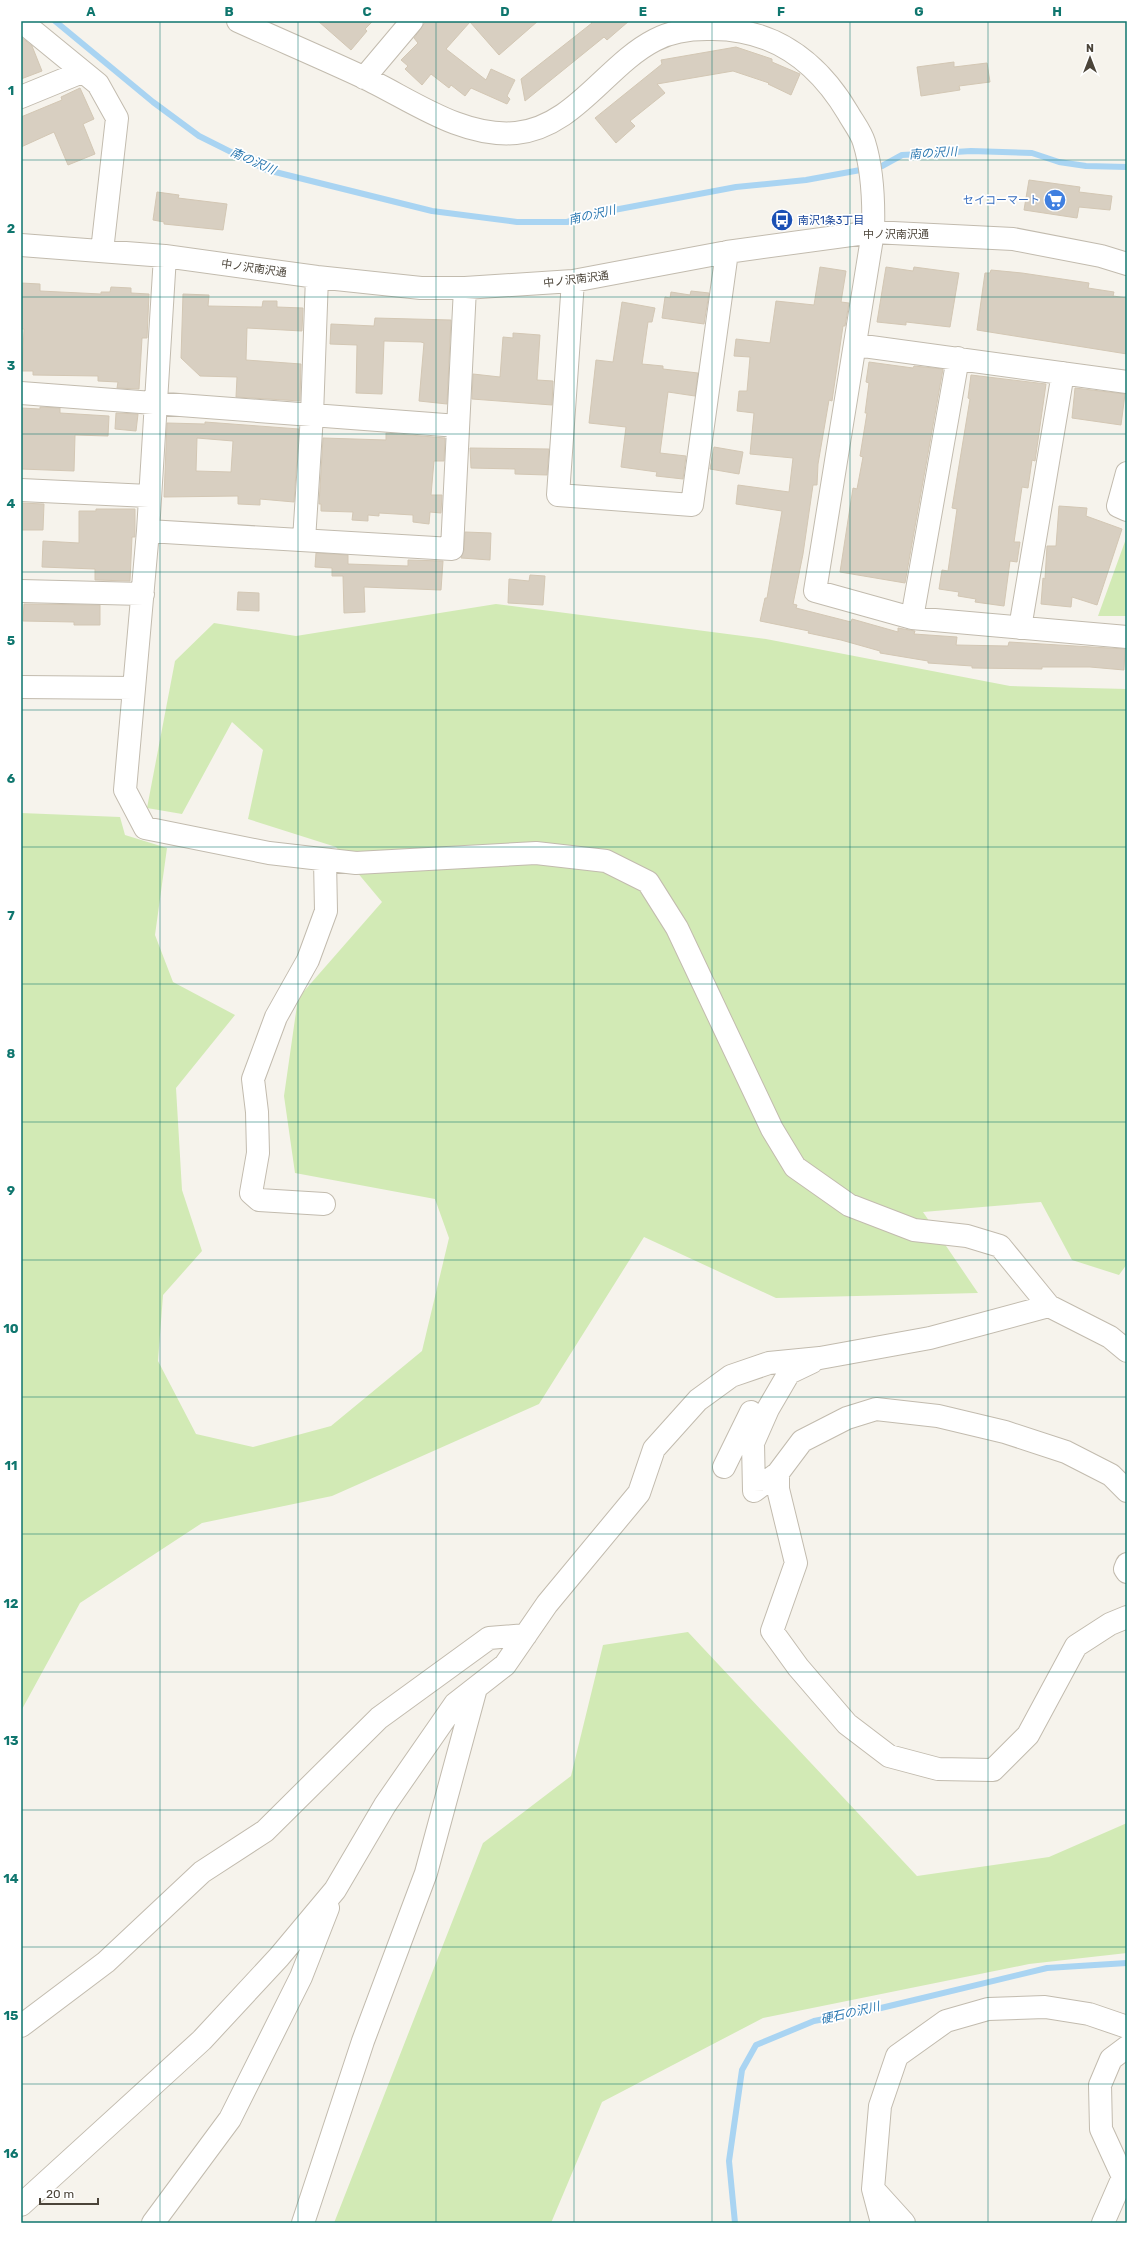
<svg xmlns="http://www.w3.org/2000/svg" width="1148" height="2244" viewBox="0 0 1148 2244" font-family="Rubik,'Noto Sans JP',sans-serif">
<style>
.green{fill:#d2eab5}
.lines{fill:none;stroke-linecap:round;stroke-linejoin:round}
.stream{stroke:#a9d4f2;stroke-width:6}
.building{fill:#d8cfc1;stroke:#d3c7b4;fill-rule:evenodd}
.minor-casing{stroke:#c2bbae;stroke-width:24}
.minor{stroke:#fff;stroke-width:22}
.grid{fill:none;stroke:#0f766e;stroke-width:1;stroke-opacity:0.55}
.labels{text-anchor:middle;stroke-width:3.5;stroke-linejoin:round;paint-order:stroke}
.shop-label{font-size:11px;fill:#366cbe;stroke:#fff;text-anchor:end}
.transit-label{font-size:11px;fill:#164399;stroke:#fff;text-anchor:start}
.street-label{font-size:11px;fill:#4b4439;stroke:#fff}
.water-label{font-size:12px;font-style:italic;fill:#2e7ab2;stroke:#fff}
.neatline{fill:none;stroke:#0f766e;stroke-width:1.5}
.grid-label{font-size:13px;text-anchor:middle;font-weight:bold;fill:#0f766e}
</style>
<rect width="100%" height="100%" fill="#f6f3ec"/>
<path class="green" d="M1127,536V616H1098Z
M496,604L766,639L1010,686L1127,689V1264L1119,1275L1072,1260L1041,1202L923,1212L978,1293L776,1298L644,1237L539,1404L332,1496L202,1523L80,1603L21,1711V813L120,817L125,835L167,848L155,935L173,982L235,1015L176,1088L182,1190L202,1251L163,1295L158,1361L196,1434L253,1447L331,1426L422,1351L449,1238L435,1199L295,1173L284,1096L298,998L382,902L336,847L248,819L263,750L232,722L182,814L147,808L175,661L214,623L296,636Z
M688,1632L917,1876L1049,1857L1127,1823V1953L1029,1964L763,2018L602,2102L551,2223H334L483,1843L571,1776L603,1645Z"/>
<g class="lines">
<path class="stream" d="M55,21L153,102L199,136L267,170L432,211L517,222H567L598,213L736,187L806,180L882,166L902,155L939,153L971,151L1032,153L1059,162L1086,166L1127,167
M735,2223L729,2161L742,2070L756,2045L814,2021L881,2008L1047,1968L1127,1963"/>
</g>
<path class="building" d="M318,21H373L365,29L367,31L351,50Z
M426,21H538L499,55L470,22L446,49L486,80L491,69L515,80L507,96L510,99L507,104L471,88L465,96L451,85L449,88L431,74L422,85L405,69L408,66L401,60L418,43L414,38Z
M590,21H629L607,40L604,37L525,101L521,79L592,23Z
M21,37L32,46L42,71L21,79Z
M736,47L772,59V62L800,74L791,95L768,84L769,83L733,71L657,84L665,93L630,121L635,126L616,143L595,118L662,64L661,60Z
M954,62V67L987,63L990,82L959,86L960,90L921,96L917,67Z
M80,88L94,119L83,124L95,154L68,165L54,132L21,147V117L62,100L61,97Z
M1029,180L1080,187L1079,192L1112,196L1110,210L1079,207L1077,218L1024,210Z
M157,192L179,195L178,198L227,204L223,230L164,224V222L153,220Z
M820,267L846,271L841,302L849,303L845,326H843L832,401L829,400L818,464L817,485H813L803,554L793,604L797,605L796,608L851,622L852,619L898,632V628L915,631L914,634L957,637L956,645L1008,646L1009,642L1125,649L1124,670L1090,667H1042V669L972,668V666L928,663V661L880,653V651L841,640L808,633L809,631L760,621L765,598H767L782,511L736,504L738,485L789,492L793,458L750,454L754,413L737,411L739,391H747L750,357L734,356L736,339L770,343L776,301L814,305Z
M886,267L913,271L914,267L959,273L950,327L906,322V325L877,322Z
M991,270L1022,273L1089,283L1088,288L1114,292L1113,296L1127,298V354L977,330L985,273H990Z
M21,283L40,284V291L101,294V292H110L111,287L131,288V293L149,294L147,338H142L139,389L117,388L118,382L98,381V376L33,375V371H22L24,329H21Z
M691,291L709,293L704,324L662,318L665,297L670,298L671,292L690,295Z
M183,294L209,295L208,306L262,307L263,301H277V307L303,308L302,331L247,328L246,360L301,364L300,401L236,397L237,377L200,376L181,358Z
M622,302L655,308L652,322H648L642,364L663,366V369L698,373L695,396L668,392L660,453L686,456L683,479L656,476L657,472L621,467L626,427L589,423L596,360L613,362Z
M375,318L451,320L447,404L419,401L424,343L421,342L384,341L382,394L356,393L357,345L330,344L331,324L374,326Z
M513,333L540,335L537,380L553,381L552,405L472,399L473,374L500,377L503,337L513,338Z
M869,362L913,368L914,366L943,369L905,583L840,572L853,488L857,489L863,457L860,456L867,413H865L869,383L866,382Z
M971,375L1046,384L1035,461L1032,460L1028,488L1022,487L1014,542H1020L1017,562L1010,561L1004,606L975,602L976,599L958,596L959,592L939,589L942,570L948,571L957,509L952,508L970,399L968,398Z
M1075,388L1125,394L1121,425L1072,418Z
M40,407L60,408V413L109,416L108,436L75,435L74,471L21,469V408L40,409Z
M116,413L138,414L136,431L115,429Z
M205,422L299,429L294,502L260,499V505L238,504V496L164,497L167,423L205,424ZM197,438L233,441L231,472L196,471Z
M386,433L445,438L444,461H434L431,495H442L441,513L430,512L429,524L413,522V515L379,513V516L368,515V521L352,520L353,512L321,511V504H319L323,438L386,440Z
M714,447L743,452L739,474L710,469Z
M470,448L549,449L547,475L515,474V469L471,468Z
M21,503L44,504L43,530H21Z
M1059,506L1087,508L1086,516L1122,529L1097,605L1072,597L1071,607L1041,604L1043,578L1045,579L1047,546H1056Z
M96,509H135V537H132L130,581L95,580V569L42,567L43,541L79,543V511H96Z
M465,532L491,533L490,560L461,558L464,550Z
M316,553L348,555V564L408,566V560L443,561L441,590L364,587L365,612L344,613L343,576H332V568L315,567Z
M530,575L545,576L543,605L508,603L509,579L529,581Z
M238,592L259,593V611L237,610Z
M24,604L100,605V625H74V622L23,621Z"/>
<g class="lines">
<g class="minor-casing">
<path id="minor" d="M21,21L98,84L117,118L102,251
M238,21C280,40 322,58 363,77C410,99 461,138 516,133C575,127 606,65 655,40C670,32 689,29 707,29C770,27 816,59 848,113C853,122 861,132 864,142C873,171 874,202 873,232L815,591L912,618L1127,637
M364,78L412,21
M21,97L82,72
M21,245L165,256L317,277L421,288H465L573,281L727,252L873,232L1013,239L1101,256L1127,264
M165,256L148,531L125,790L145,828L269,853L356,863L536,853L606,861L648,882L677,928L772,1129L795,1167L849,1205L914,1230L967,1236L1000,1246L1049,1306L1110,1337L1127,1351
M573,281L558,495L692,505L727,252
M856,345L1127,382
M21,393L458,426
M1127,473L1118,506L1127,510
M21,490L149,496
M148,531L452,549L465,288
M304,540L312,415L317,277
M21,591L143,594
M912,618L958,358
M1020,628L1063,373
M21,687L134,688
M324,1204L259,1200L251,1193L258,1153L257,1112L253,1079L276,1017L308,960L326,911L325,860
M724,1467L751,1412
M778,1473L754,1491L753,1443L768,1409L789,1373L812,1362
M1127,1491L1111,1475L1066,1452L1005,1432L938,1416L876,1409L847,1418L802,1441L778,1473V1489L796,1563L772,1631L798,1667L847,1724L889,1756L938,1769L993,1770L1028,1735L1076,1646L1110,1624L1127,1617
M1127,1564L1125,1569L1127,1572
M21,2026L106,1962L202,1872L265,1831L379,1718L489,1638L526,1635
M875,2191L904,2223
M21,2205L202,2040L279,1957L335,1890L385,1805L455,1704L505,1665L547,1604L639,1493L654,1449L698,1400L731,1376L769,1363L820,1358L930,1338L1049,1306
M153,2223L230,2119L301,1977L328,1908
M303,2223L363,2041L426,1873L476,1688
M882,2223L873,2189L880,2106L897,2056L946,2021L988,2009L1045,2007L1089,2014L1127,2027
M1103,2223L1123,2177L1101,2129L1100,2085L1111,2059L1127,2047"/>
</g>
<use href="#minor" class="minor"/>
</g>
<path class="grid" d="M160,21V2223M298,21V2223M436,21V2223M574,21V2223M712,21V2223M850,21V2223M988,21V2223M21,160H1127M21,297H1127M21,434H1127M21,572H1127M21,710H1127M21,847H1127M21,984H1127M21,1122H1127M21,1260H1127M21,1397H1127M21,1534H1127M21,1672H1127M21,1810H1127M21,1947H1127M21,2084H1127"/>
<defs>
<g id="supermarket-disc" transform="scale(1.15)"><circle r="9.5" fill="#3f7fe0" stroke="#fff"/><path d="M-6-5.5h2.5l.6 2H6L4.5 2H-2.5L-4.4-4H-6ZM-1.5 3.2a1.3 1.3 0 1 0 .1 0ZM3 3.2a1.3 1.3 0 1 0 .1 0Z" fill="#fff"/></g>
<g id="bus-disc" transform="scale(1.15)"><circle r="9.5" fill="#1a4fb4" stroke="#fff"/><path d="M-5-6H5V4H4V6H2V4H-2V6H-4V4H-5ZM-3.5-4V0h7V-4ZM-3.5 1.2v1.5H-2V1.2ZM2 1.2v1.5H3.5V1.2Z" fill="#fff"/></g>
</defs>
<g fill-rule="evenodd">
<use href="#supermarket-disc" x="1055" y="200"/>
<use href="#bus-disc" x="782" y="220"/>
</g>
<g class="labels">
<g class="shop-label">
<text x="1040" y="204">セイコーマート</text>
</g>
<g class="transit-label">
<text x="798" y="224">南沢1条3丁目</text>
</g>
<g class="street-label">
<text x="896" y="238">中ノ沢南沢通</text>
<text transform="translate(254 268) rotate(8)" y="4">中ノ沢南沢通</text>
<text transform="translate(576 279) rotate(-7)" y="4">中ノ沢南沢通</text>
</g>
<g class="water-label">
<text transform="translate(933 153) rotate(-4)" y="4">南の沢川</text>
<text transform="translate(253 161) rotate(24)" y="4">南の沢川</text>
<text transform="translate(592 215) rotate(-13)" y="4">南の沢川</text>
<text transform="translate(850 2013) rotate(-13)" y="4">硬石の沢川</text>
</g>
</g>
<rect width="1148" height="2244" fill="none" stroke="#ffffff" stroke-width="44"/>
<g transform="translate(1090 58)" stroke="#ffffff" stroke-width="3" paint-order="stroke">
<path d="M0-3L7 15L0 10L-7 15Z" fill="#4b4439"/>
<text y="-6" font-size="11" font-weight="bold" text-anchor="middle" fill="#4b4439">N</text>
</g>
<path d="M40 2198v6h58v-6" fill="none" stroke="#4b4439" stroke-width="2"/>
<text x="46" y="2198" font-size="12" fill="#4b4439" stroke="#ffffff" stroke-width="3" paint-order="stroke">20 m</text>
<rect x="22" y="22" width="1104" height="2200" class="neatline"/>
<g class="grid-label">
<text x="91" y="16">A</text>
<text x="229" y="16">B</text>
<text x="367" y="16">C</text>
<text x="505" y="16">D</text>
<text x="643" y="16">E</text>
<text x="781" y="16">F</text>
<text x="919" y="16">G</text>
<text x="1057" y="16">H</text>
<text x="11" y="95">1</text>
<text x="11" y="233">2</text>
<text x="11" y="370">3</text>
<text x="11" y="508">4</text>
<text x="11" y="645">5</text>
<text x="11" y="783">6</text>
<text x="11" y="920">7</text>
<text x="11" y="1058">8</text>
<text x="11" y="1195">9</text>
<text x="11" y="1333">10</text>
<text x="11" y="1470">11</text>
<text x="11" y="1608">12</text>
<text x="11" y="1745">13</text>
<text x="11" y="1883">14</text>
<text x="11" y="2020">15</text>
<text x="11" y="2158">16</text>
</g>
</svg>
